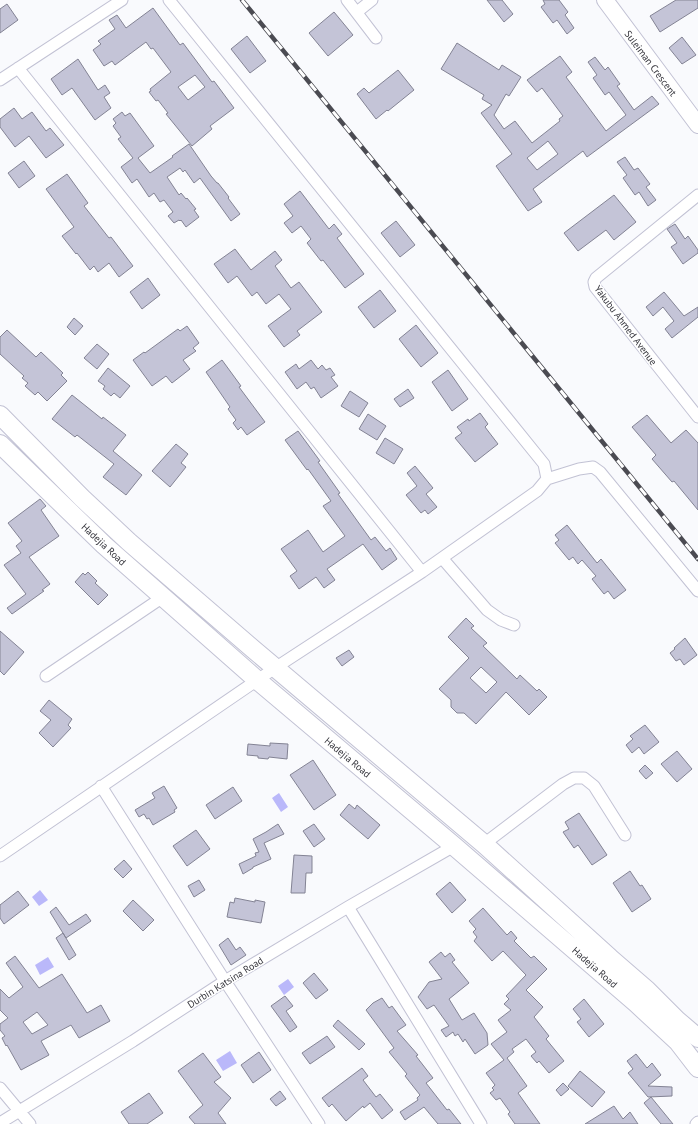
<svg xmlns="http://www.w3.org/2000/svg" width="698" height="1124" viewBox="0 0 698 1124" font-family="'PT Sans',sans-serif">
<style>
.water{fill:#bab8fa}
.building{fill:#c4c4d7;stroke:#838394;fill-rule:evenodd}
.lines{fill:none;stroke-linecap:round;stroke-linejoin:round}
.street-casing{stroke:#c2c2d4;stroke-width:13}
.secondary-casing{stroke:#c2c2d4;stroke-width:18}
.primary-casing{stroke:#c2c2d4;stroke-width:20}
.street{stroke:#fff;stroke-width:11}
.secondary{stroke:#fff;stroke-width:16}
.primary{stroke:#fff;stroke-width:18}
.rail-casing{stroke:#4b4b52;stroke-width:4.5}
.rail{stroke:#fff;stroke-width:3;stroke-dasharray:9;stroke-linecap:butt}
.labels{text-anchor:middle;stroke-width:3;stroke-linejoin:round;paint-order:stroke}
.street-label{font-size:10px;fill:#36363d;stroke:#fff}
</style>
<rect width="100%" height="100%" fill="#f9fafd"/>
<path class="water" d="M279,793L288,807L281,812L272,798Z
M40,890L48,900L39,906L32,897Z
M48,957L54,967L40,975L35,965Z
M288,979L294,987L284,995L278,986Z
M230,1051L237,1063L223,1071L216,1060Z"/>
<path class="building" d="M487,0H502L513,14L504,22Z
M543,0H559L568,12L565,15L574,28L567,34L557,20L553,23L541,7L545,4Z
M676,0H698V8L660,32L650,16Z
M7,4L18,20L0,33V9Z
M153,8L180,45L183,43L212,82L214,81L234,108L210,126L212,129L192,146L166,114L168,113L158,100L156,101L149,92L151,91L150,89L171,72L153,48L151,49L146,42L115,65L112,61L104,66L93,50L101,44L98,41L115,29L109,20L117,15L126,28ZM195,75L205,87L188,100L178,87Z
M334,12L353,35L328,56L309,33Z
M247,36L266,61L250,73L231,49Z
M682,37L696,55L682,64L669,48Z
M457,43L499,70L502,65L521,77L509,96L506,94L494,115L504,129L515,121L532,143L560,121L559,119L563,116L542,88L537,92L527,80L560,56L572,72L566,77L606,131L626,115L609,92L605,95L593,78L597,75L588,62L595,57L605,70L608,67L620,84L617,86L634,110L652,96L659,104L587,157L583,151L533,189L542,202L528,211L496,166L512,154L481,113L492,105L482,99L484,95L441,69ZM548,141L558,154L537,170L527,158Z
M78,59L98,90L105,85L110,93L104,97L111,108L95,120L72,88L62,95L51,79Z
M398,70L414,90L388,111L387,110L376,119L357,94L364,88L369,93Z
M14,108L22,119L32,112L46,131L50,128L64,145L46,158L29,136L15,147L0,127V119Z
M122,112L125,116L130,113L154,146L138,158L150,173L173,157L172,156L189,144L211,176L217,183H218L229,197L228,198L240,214L231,221L200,178L194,183L185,170L183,172L180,168L167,177L179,195L181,193L186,199L187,198L196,209L194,210L199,217L186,227L181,220L180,221L179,220L174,223L168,216L173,212L164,200L160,202L154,193L149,197L137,179L132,183L121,167L133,158L118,139L121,137L113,126L116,123L113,119Z
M625,157L634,170L638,168L650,184L646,187L656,200L648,206L639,192L635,195L623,178L627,175L617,162Z
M24,161L35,176L19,188L8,173Z
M67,174L88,203L84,206L109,238L111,237L133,266L119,277L109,263L98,272L94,266L90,270L77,253L76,254L62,236L74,227L46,189Z
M300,191L329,229L334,224L342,234L337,238L364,274L345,288L323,260L321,261L307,243L311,239L301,226L292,233L284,223L293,216L284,204Z
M614,195L636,222L614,240L606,230L578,251L564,233Z
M396,221L415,245L400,257L381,233Z
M675,224L685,239L688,236L698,250V253L683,264L671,247L677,243L667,229Z
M235,249L251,270L275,251L282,260L275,266L291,288L299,282L322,312L297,331L300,335L284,347L268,326L291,309L279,294L266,304L257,292L252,296L237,276L228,283L214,264Z
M148,278L160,295L142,309L130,292Z
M380,290L396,311L374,328L358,307Z
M664,292L684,316L698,307V317L672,338L665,329L674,321L663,307L653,316L646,307Z
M74,318L83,326L75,335L67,327Z
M416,325L438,353L421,367L399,339Z
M187,326L199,343L193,348L196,351L183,360L190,369L172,383L166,376L152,386L133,360L144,352L145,353L178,329L180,331Z
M7,330L36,357L41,352L63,373L61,375L67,381L47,401L38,392L35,395L25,386L28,383L22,378L24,376L0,354V337Z
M97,344L109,354L97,369L84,358Z
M222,360L241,386L239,387L265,422L247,435L241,427L238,430L233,423L236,420L228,409L230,407L206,372Z
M311,360L318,369L322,365L326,370L330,368L335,375L331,377L338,386L321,398L314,387L311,389L306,382L297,389L285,372L296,364L299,369Z
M108,368L130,386L120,398L114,393L111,396L103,389L105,386L98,381Z
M448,370L468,399L452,411L432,382Z
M408,389L414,398L400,407L394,399Z
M350,391L368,403L359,417L341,406Z
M72,395L102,419L103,417L126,435L113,451L142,475L126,495L103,477L114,464L77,435L75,437L52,419Z
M480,413L488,424L485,427L498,444L475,462L455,438L462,433L457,427L468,419L469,421Z
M368,414L386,426L377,440L359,429Z
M647,415L671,443L686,430L698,443V510L674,481L672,482L652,459L656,455L632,427Z
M298,431L320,461L318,462L340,493L338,494L371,540L375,537L386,551L390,548L397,559L382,570L363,544L327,569L335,580L324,588L316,577L299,589L290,576L297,571L281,549L308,530L323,552L345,536L323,506L331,501L308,469L307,470L285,440Z
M385,438L403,449L394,464L376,453Z
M176,444L188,454L181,463L186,467L170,487L152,471Z
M415,466L433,488L426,494L437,507L428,514L425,510L421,513L406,495L417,486L407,473Z
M40,499L46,506L41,510L59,536L29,557L50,584L42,590L44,591L12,614L7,608L26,594L4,565L21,553L16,546L22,541L8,523Z
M567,525L597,563L601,559L626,590L614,599L608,591L604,594L592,579L596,576L582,560L578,564L573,557L569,560L555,543L559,540L555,535Z
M88,572L97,581L95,583L108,595L98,605L75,582L83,573L85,575Z
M466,618L474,626L471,628L487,643L483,646L517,679L520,675L537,691L539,689L547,697L529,715L506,692L476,724L464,713H457L451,707V700L439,689L469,658L448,637ZM481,667L497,682L486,693L470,678Z
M0,631L24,652L4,675L0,671Z
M685,638L697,655L684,665L680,659L676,661L670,653L675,649L674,648Z
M349,650L354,657L342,666L336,658Z
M49,700L72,719L68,725L71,728L53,747L39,733L51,720L40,711Z
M645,725L659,742L644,754L639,747L632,753L626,745L633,739L630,736Z
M270,743L288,744L287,759L269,757L268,759L258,758V756L247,755L248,744L270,746Z
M677,751L692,769L677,782L661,764Z
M313,760L336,795L314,810L290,775Z
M645,765L653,773L646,779L639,771Z
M164,786L177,808L174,810L175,812L153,825L149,818L147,819L144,814L139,817L135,810L155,798L152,793Z
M233,787L242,801L215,819L206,805Z
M349,804L355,809L357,805L380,825L368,839L340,815Z
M579,813L607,855L592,865L578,845L574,848L563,832L569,829L565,822Z
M278,824L284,834L264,843L271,859L253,867V868L243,874L239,864L256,856L255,853L259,852L253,839L266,832Z
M314,824L325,839L314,847L303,831Z
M196,830L210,849L187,866L173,846Z
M294,855L312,856V873H306L305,893H291Z
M124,860L132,869L123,878L114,869Z
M630,871L640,886L642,885L651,899L632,912L613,883Z
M199,880L205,890L194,897L188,886Z
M450,882L466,900L452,913L436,894Z
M18,891L29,905L4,924L0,918V905Z
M235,898L255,902V900L265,902L261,923L227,917L230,902L234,903Z
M133,900L154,920L143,931L123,911Z
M56,907L69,925L86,914L91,921L66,938L50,912Z
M483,908L507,935L511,931L517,938L514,941L531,958L534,956L547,969L526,990L543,1007L534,1017L549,1036L546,1039L564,1061L549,1073L539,1061L537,1063L531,1056L536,1052L526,1039L512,1049L514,1052L507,1058L527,1086L518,1093L540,1124H515L508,1114L510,1112L500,1098L496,1100L490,1093L494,1090L492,1088L495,1085L486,1073L504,1060L491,1044L507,1032L498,1020L511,1010L504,1004L509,999L506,996L526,975L503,951L492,961L474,941L477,937L473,932L476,929L469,921Z
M63,933L76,955L69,960L56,938Z
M228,938L236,950L240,947L246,955L231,965L219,945Z
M441,952L445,957L450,953L455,960L452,962L469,983L449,999L462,1020L474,1013L487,1033L488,1045L475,1054L465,1039L463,1042L458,1034L455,1036L453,1032L446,1037L441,1030L449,1026L434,1005L427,1009L418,997L429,982L442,979L429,962Z
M15,956L39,988L62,974L87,1013L101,1005L110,1021L79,1038L71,1025L41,1041L49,1055L21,1070L7,1045L6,1046L2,1038L5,1036L0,1030V1024L8,1018L0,1010V989L9,998L23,987L6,963ZM37,1012L48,1025L32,1034L23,1022Z
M314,973L328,990L316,999L303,983Z
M285,996L293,1006L286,1011L297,1027L290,1032L271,1006Z
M382,998L389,1008L392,1006L406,1025L397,1031L418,1055L416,1056L433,1078L426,1083L447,1110L449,1109L461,1124H438L424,1107L405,1120L400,1112L418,1100L417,1098L420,1095L405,1076L407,1074L389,1052L394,1048L366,1010L373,1003Z
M584,999L604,1024L589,1037L577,1022L581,1019L573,1009Z
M338,1020L365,1044L359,1050L333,1026Z
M327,1036L335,1047L310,1064L302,1053Z
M259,1052L271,1070L253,1083L241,1065Z
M203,1053L221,1077L214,1082L231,1098L218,1113L226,1124H195L189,1117L203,1105L178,1071Z
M636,1054L647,1068L652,1063L661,1075L648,1086L672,1087V1096L648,1097L628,1073L633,1069L627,1061Z
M362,1068L368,1076L363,1080L376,1097L380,1094L393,1110L382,1119L370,1103L364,1108L363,1106L346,1121L332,1104L329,1107L322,1098Z
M580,1071L605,1092L592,1107L568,1086Z
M563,1083L569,1089L561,1096L556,1090Z
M280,1091L286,1099L276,1106L270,1099Z
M149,1093L163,1113L147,1124H129L121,1112Z
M651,1097L673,1124H661L644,1103Z
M614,1106L623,1119L630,1112L638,1124H585Z"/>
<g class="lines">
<g class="street-casing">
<path id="street" d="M347,0L376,38
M357,12L372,0
M18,68L422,572
M0,80L122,0
M698,195L596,278L594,282L595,287L698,417
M547,479L579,469L593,467L600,472L698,591
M442,558L487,610L501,620L514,625
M46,676L163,597
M101,786L225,981L319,1124
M484,844L563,784L574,778H584L594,786L625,835
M0,856L275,668L422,572L537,491L547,479L544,464L169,0
M348,907L481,1124
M0,1088L30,1124
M0,1123L133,1041L225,981L348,907L454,846
M696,1124L698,1122"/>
</g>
<g class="secondary-casing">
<path id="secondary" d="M605,0L698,125"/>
</g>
<g class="primary-casing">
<path id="primary" d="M0,415L82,498L129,542L253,649L484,844L610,958L647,990L677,1020L698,1038
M0,444L104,545L257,680L454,846L636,1003L678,1042L698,1068"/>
</g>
<use href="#street" class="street"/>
<use href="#secondary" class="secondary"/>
<use href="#primary" class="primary"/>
<g class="rail-casing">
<path id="rail" d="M242,0L698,559"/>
</g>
<use href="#rail" class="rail"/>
</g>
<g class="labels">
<g class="street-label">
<text transform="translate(651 63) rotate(53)" y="4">Suleiman Crescent</text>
<text transform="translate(626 325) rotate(53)" y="4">Yakubu Ahmed Avenue</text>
<text transform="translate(104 544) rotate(43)" y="4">Hadejia Road</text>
<text transform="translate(348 757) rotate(40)" y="4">Hadejia Road</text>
<text transform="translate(595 967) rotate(41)" y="4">Hadejia Road</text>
<text transform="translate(225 982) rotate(-32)" y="4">Durbin Katsina Road</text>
</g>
</g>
</svg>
